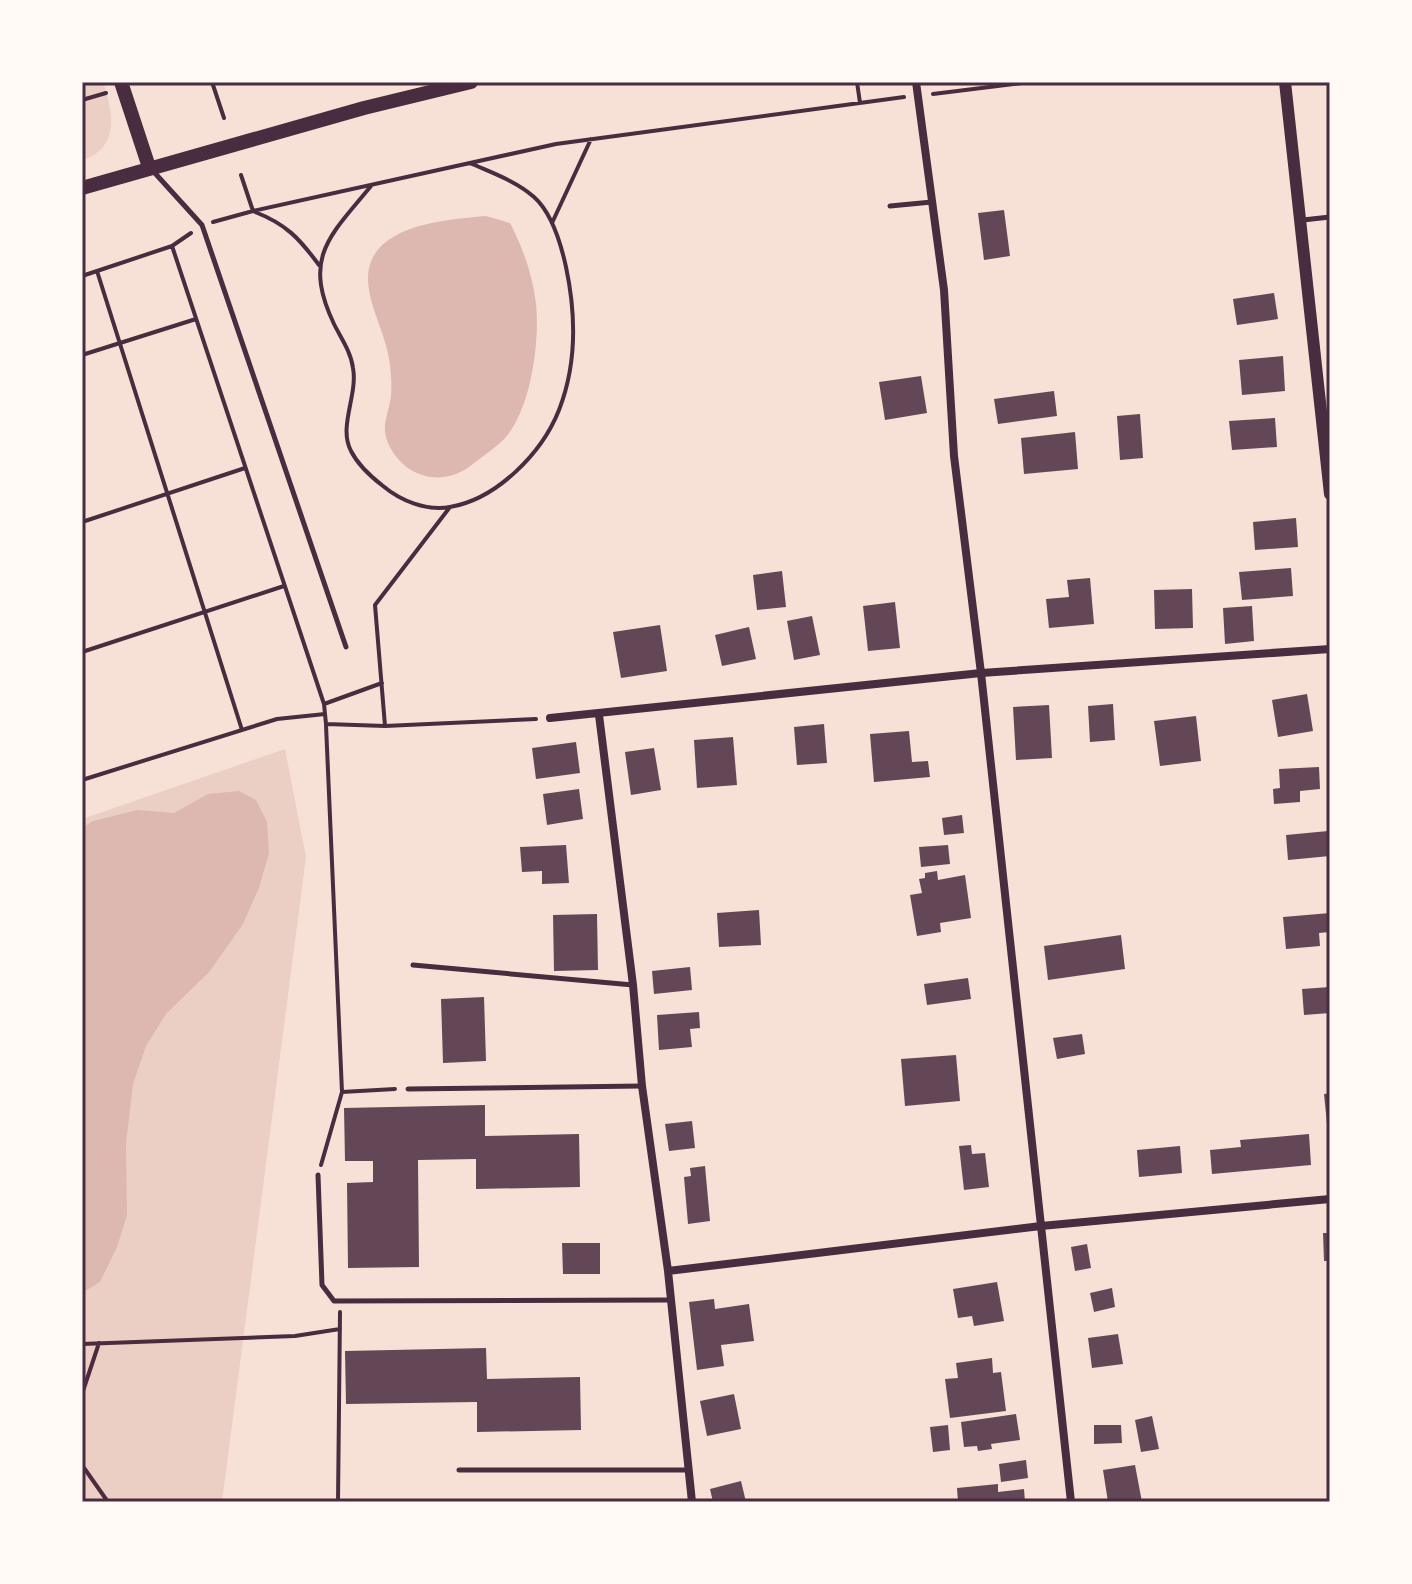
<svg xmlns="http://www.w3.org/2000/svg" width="1412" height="1584" viewBox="0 0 1412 1584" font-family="'Open Sans',sans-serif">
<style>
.green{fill:#ebcfc5}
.water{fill:#dcb8b0}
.building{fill:#644757}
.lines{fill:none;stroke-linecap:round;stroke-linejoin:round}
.path{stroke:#4a2c40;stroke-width:4}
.service{stroke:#4a2c40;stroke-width:5}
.minor{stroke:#4a2c40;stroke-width:8}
.tertiary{stroke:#4a2c40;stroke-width:12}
.secondary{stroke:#4a2c40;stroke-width:14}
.neatline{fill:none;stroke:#4a2c40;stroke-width:3}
</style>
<rect width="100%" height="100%" fill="#f7e1d7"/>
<path class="green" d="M82,82H103C113,111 121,148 82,160Z
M285,749L306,857L222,1502H82V819Z"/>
<path class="water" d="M486,216L510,223C523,248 533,276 536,304C540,341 531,408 506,437C497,447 483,456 473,464C455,479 431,482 411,470C399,463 386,446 385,431C384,420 390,407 391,395C392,384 391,370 389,359C385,328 358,290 372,259C389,223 452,219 486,216Z
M239,791L256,800L267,822L269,853L259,888L243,924L210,971L166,1014L146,1046L133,1084L126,1144L127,1215L117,1247L100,1282L82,1293V828L93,821L137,810L174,813L208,794Z"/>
<path class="building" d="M1004,210L1010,256L984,260L978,213Z
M1274,293L1278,319L1237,325L1233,299Z
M1283,356L1285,391L1242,395L1239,360Z
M921,376L927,413L885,420L879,382Z
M1054,391L1057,416L998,424L994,399Z
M1140,414L1143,458L1120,460L1117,416Z
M1275,418L1277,447L1232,450L1229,421Z
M1075,432L1078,469L1024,474L1021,438Z
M1296,518L1298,547L1255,550L1253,522Z
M1291,568L1293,596L1242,600L1239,572Z
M782,571L786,607L757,610L753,575Z
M1090,578L1094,624L1049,628L1046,599L1069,597L1067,580Z
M1192,589L1193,628L1155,629L1154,590Z
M895,602L900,648L868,651L863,606Z
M1252,606L1254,641L1225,644L1223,608Z
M812,616L820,655L794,660L787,621Z
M660,625L667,671L621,678L613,632Z
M749,627L756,659L722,666L715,635Z
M1307,694L1313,731L1278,737L1272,700Z
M1113,704L1115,740L1090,742L1088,706Z
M1049,705L1052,758L1016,760L1013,707Z
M1196,716L1201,761L1160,766L1154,721Z
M824,724L827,763L797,765L794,727Z
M909,731L912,762L928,761L930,777L874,782L870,734Z
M733,737L737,785L697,788L694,740Z
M576,742L580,773L536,779L532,748Z
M654,748L661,790L631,795L625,752Z
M1319,767L1320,789L1300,791V802L1274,804L1273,789L1280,788L1279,769Z
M579,789L583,819L547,825L543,794Z
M962,815L964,833L944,835L942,818Z
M1328,831L1330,856L1288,860L1286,835Z
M566,845L569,883L542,884V871L522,872L520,847Z
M948,845L950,864L921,867L919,847Z
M937,871L938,880L965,875L971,918L940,923L941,932L917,936L910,895L922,893L919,879L925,878V873Z
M759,910L761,945L719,947L717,913Z
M1330,913V932L1319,933L1320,946L1286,949L1283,917Z
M597,914L598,970L554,971L553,915Z
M1121,935L1125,969L1048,980L1044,946Z
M690,967L692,990L654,994L652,971Z
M968,978L971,999L927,1005L924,984Z
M1330,987V1013L1304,1015L1302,989Z
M484,997L486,1061L443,1063L441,999Z
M699,1012L700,1028L690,1029L692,1047L659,1050L657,1015Z
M1082,1034L1085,1054L1057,1059L1053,1038Z
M956,1055L960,1101L905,1106L901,1059Z
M1330,1093V1134H1328L1324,1094Z
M485,1105V1136L579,1134L580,1187L476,1189V1159L418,1160L419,1267L348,1268L347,1183L373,1182V1161H345L344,1108Z
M692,1121L695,1148L669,1151L665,1124Z
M1309,1134L1311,1165L1212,1174L1210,1150L1241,1147L1240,1140Z
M971,1145L972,1154L985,1153L989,1187L964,1190L959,1146Z
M1180,1146L1182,1173L1139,1177L1137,1150Z
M705,1166L710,1221L688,1224L684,1177L691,1176L690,1168Z
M1323,1233H1330V1261H1324Z
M562,1243H600V1274H563Z
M1087,1244L1091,1268L1075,1271L1071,1247Z
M997,1282L1004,1321L974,1326L972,1316L958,1318L953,1289Z
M1112,1288L1115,1307L1094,1312L1090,1293Z
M714,1299L715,1309L749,1304L754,1341L721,1345L724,1366L697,1370L689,1302Z
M1118,1334L1123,1364L1092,1368L1088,1338Z
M486,1348L487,1379L580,1377L581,1430L477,1432V1402L346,1404L345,1351Z
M992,1358L993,1373L1001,1372L1006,1411L950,1418L945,1379L958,1378L956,1363Z
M734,1394L741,1429L707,1436L700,1401Z
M1016,1414L1020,1440L991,1444L992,1449L978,1451L977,1446L964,1447L961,1422Z
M1152,1416L1159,1449L1141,1452L1135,1420Z
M948,1425L950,1450L933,1452L930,1427Z
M1094,1425H1121L1122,1443L1094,1444Z
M1026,1460L1028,1478L1001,1482L999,1464Z
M1135,1465L1142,1502H1108L1103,1470Z
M741,1481L746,1502H713L710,1489Z
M998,1484V1492L1024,1489L1025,1502H958L957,1488Z"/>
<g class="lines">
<path class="path" d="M212,82L224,118
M857,82L860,103
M933,94L1030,82
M82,100L106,93
M241,175L253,211
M371,186C330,236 302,257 334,324C341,338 351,352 353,368C358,395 338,427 351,451C358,465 370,476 383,486C401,501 426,511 450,507C497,499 542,453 559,410C577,364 576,314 566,267C561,244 552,213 534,197C516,181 492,173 470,163
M255,212C286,224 299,238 319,265
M213,222L253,211L556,144L904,97
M552,223L591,139
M172,246L324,704L326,724L385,726L536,719
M97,271L242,730
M82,276L172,246L191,233
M82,355L196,319
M82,522L245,468
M82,652L284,586
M324,704L382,683
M385,726L375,605L450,507
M82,780L277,719L325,714
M342,1092L395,1089
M321,1165L342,1092L326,725
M82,1344L295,1336L340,1329
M82,1394L99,1343
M82,1465L108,1502
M338,1502L340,1312"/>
<path class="service" d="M153,171L202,225L346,647
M890,206L932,202
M1303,220L1330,217
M413,965L633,985
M408,1089L642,1086
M318,1175L322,1285L334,1301L670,1300
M459,1470H688"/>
<path class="minor" d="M916,82L944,290L954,456L981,673L1071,1502
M599,715L633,985L642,1086L668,1271L692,1502
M550,718L981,673L1330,649
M668,1271L1041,1226L1330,1199"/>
<path class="tertiary" d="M1285,82L1330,494"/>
<path class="secondary" d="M121,82L149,167
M82,188L364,108L471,82"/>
</g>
<rect width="1412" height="1584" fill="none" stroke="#fffaf5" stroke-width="168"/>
<rect x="84" y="84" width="1244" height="1416" class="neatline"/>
</svg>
